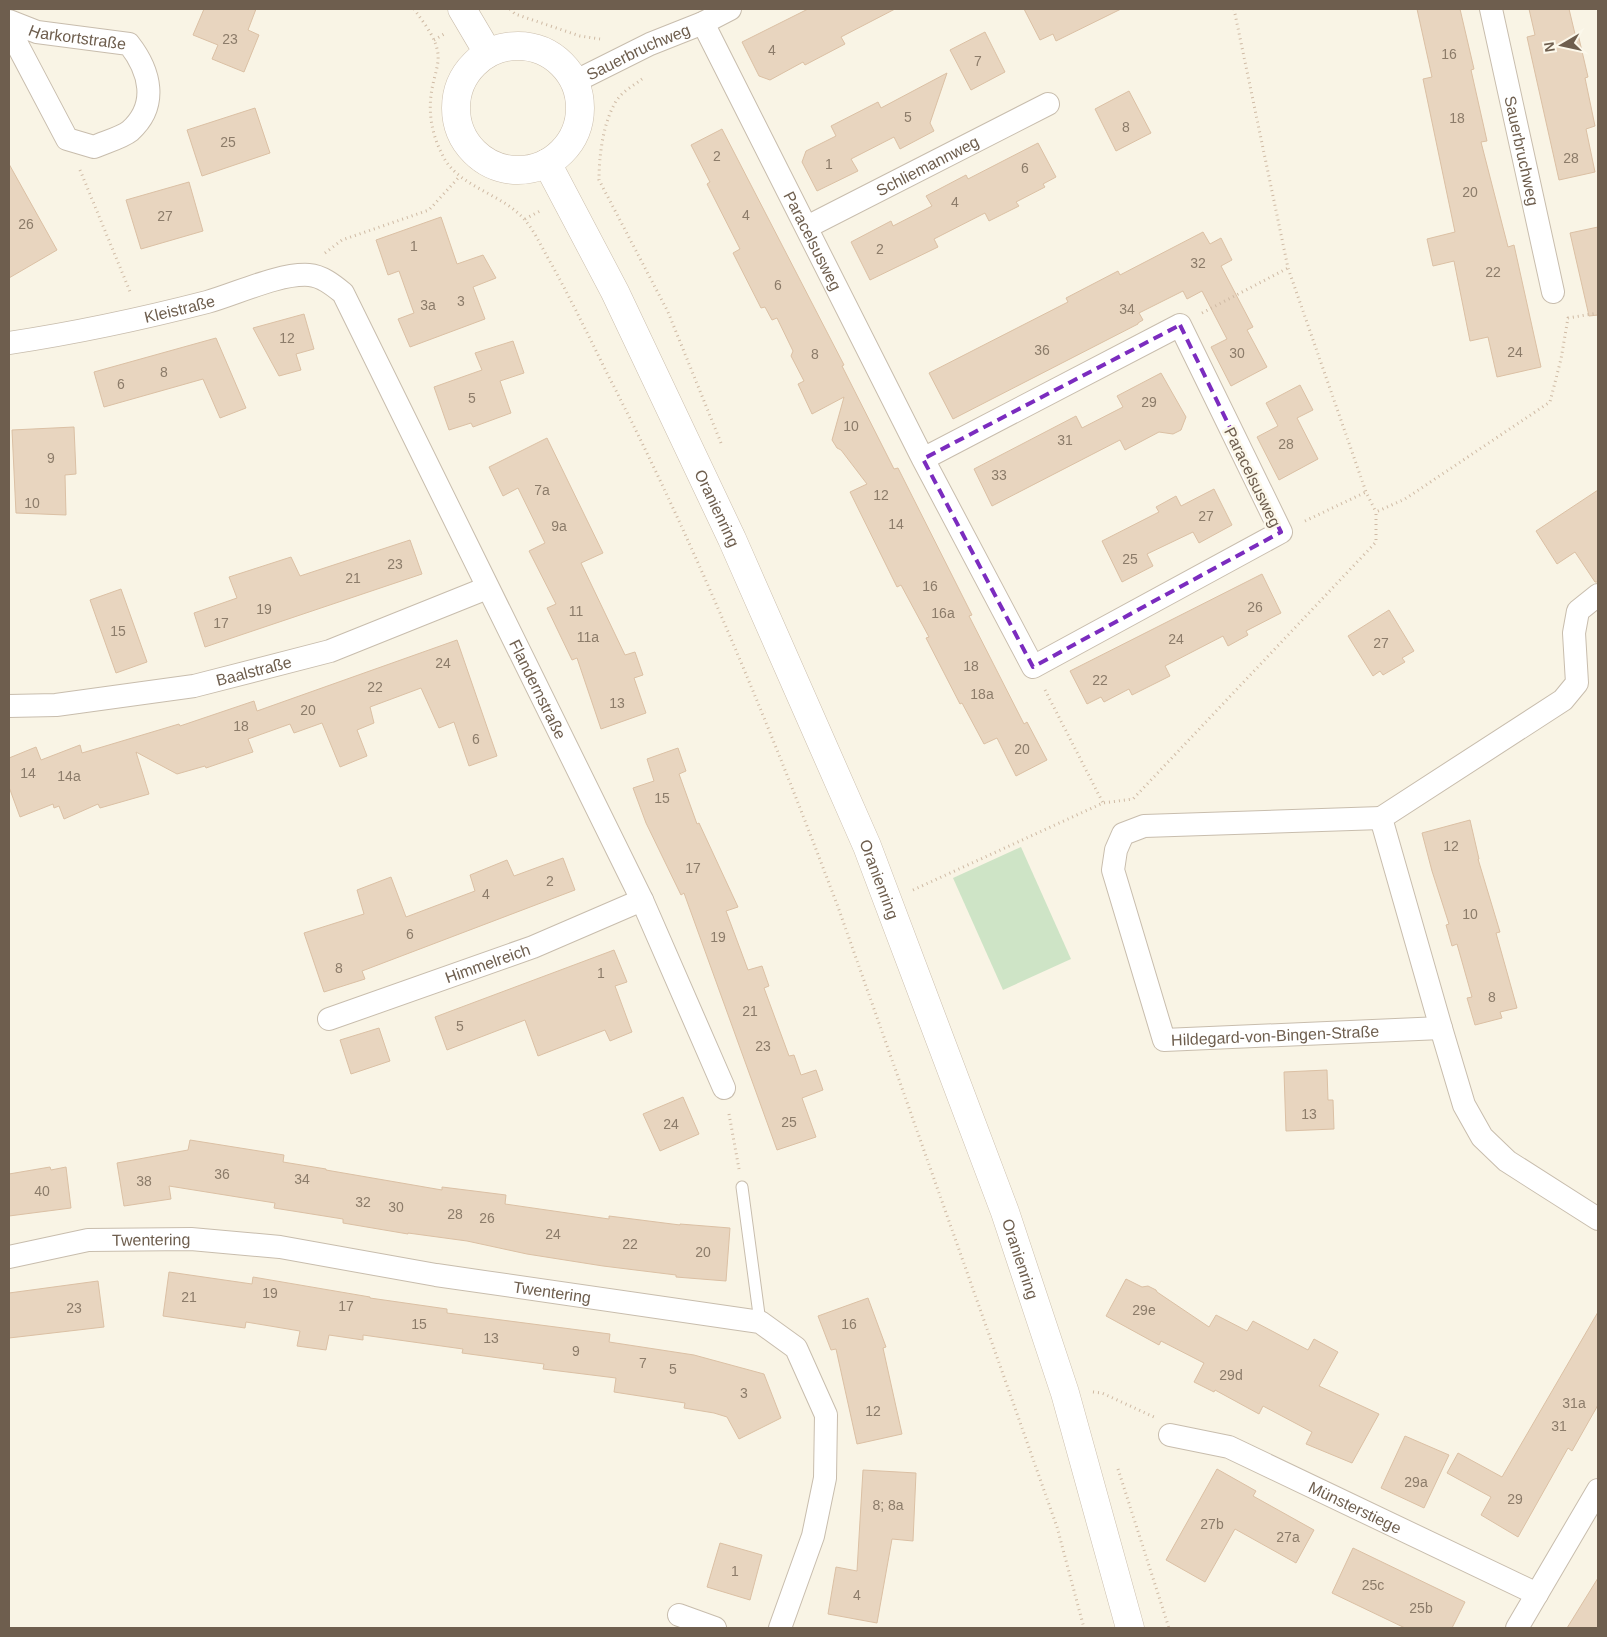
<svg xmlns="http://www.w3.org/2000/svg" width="1607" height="1637" viewBox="0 0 1607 1637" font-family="Arial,sans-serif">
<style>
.green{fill:#cee4c6}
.building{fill:#e8d5bf;stroke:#dbc0a4}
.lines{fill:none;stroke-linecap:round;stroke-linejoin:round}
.lane-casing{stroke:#c8bdad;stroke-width:13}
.street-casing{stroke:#c8bdad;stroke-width:24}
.secondary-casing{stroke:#cbbeac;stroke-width:29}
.path{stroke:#cfbaa4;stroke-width:3;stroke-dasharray:1 4;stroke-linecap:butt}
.lane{stroke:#fff;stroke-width:11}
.street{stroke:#fff;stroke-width:22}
.secondary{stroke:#fff;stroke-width:28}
.marked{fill:none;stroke:#7b2cbf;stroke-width:4;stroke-dasharray:10 6;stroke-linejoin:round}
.labels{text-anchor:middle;stroke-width:5;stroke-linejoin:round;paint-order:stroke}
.number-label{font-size:14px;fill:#8c7c6a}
.street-label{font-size:16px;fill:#6e5e4e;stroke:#fcf8eb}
</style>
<rect width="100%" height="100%" fill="#f9f4e5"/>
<path class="green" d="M1021,847L1071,959L1003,990L953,878Z"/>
<path class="building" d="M204,9H256L248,30L259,35L244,72L212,59L218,45L193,35Z
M808,9H895L841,37L845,44L805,65L803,62L770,80L759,76L742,42Z
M1024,9H1121L1056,41L1053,34L1040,40Z
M1417,9H1460L1474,69L1471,70L1487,141L1481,142L1508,247L1514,245L1541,367L1497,377L1488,337L1470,341L1454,261L1433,266L1427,239L1455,232L1423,79L1432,77Z
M1529,9H1569L1575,34H1578L1588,77L1585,78L1595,126L1586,129L1595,172L1559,180L1527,37L1535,35Z
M985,32L1005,72L971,90L950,50Z
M947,73L930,123L934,131L900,149L894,137L851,159L858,171L817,191L802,162L806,151L836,136L831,126L878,102L881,108Z
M1129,91L1151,133L1116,151L1095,109Z
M255,108L270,153L202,176L187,130Z
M722,129L844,365L842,366L894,469L898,468L972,615L969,616L1024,724L1027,722L1047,760L1016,776L997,738L984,744L962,703L960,704L926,638L929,637L901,585L897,587L850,492L867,484L841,450L837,448L832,440L844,397L812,414L798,384L804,381L791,356L793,351L777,318L772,320L765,307L761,308L733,253L740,249L707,184L710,182L691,145Z
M1038,143L1056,177L1043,184L1045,187L1016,202L1019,206L989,221L985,213L934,239L938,247L870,280L851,242L891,221L893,226L932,206L926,196L966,175L968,179Z
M9,164L57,250L9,278Z
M189,182L203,231L141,249L126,200Z
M441,217L457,264L483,255L496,278L473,287L485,319L410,347L398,319L414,313L399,271L388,275L376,240Z
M1598,227V315L1589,316L1570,233Z
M1203,232L1210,244L1221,238L1232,260L1221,266L1253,327L1247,330L1267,367L1231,386L1211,347L1227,339L1202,291L1187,299L1183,291L1139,313L1143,320L1138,323V324L953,419L929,373L1068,302L1066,298L1118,271L1120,275Z
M304,314L314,349L296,354L301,370L279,376L253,328Z
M216,338L246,408L220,418L203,379L104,407L94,372Z
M513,341L524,373L500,381L511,413L473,427L471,423L449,430L434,387L482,370L475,353Z
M1161,373L1186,417L1181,430L1173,434L1159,432L1125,450L1120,440L992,506L974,469L1076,416L1082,428L1123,407L1117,396Z
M1300,385L1313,410L1297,418L1318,459L1279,480L1257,437L1278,426L1266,403Z
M74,427L76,474L65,475L66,515L16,513L12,430Z
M547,438L603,553L581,563L625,655L635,652L643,675L634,678L646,713L601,729L577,658L572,660L547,608L556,604L529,551L545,543L518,488L503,496L489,467Z
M1214,489L1232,525L1199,543L1193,532L1147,554L1153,566L1122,582L1102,541L1159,512L1156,507L1176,496L1181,506Z
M1598,490V582H1595L1575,552L1557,564L1536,531Z
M410,540L422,574L205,647L194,613L237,598L229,577L291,557L300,576Z
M1262,574L1281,613L1246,631L1248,635L1228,646L1223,636L1165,666L1170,676L1132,695L1129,689L1104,702L1101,697L1087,704L1070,671Z
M121,589L147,662L116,673L90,600Z
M1389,610L1414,651L1402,658L1405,662L1383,675L1380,671L1373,676L1348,636Z
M457,640L497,756L469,766L454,722L439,728L421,688L370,707L374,723L357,730L367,756L340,767L322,723L294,733L290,724L248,739L253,752L206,768L205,766L177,774L136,752L149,794L100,808L98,804L64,819L59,806L54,808L53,804L20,817L9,787V758L36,747L41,760L80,745L82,753L179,724L180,726L254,701L257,711Z
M678,748L686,771L679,774L697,824L699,823L738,907L726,911L748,970L762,966L769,986L764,988L789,1056L794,1055L801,1075L816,1070L823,1090L802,1098L816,1137L777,1150L684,893L681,895L646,823L633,788L654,781L647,759Z
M1470,820L1479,859H1478L1500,932L1496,933L1517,1008L1500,1012L1502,1018L1475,1025L1467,998L1472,997L1457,944L1452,946L1446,925L1449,924L1432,871L1422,833Z
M563,858L575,890L362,971L365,979L324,992L304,933L364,914L357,890L391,877L406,917L475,891L470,875L507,860L514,876Z
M614,950L627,982L615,986L632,1032L610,1041L605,1030L538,1056L525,1020L447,1050L435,1017Z
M379,1028L390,1061L351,1074L340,1040Z
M1327,1070L1328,1100H1333L1334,1129L1286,1131L1284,1072Z
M683,1097L699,1134L660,1151L643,1114Z
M190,1140L284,1155L283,1162L326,1169V1170L442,1190V1187L506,1195L505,1204L609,1219V1216L680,1225V1224L730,1228L726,1281L676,1277V1275L603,1266L527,1254L467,1241L408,1233V1234L343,1223V1219L274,1208L275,1203L169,1186L171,1199L124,1206L117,1163L188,1150Z
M50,1167L51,1170L66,1167L71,1208L9,1216V1174Z
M169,1272L252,1284L253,1277L370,1297V1298L447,1309V1313L610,1334L609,1342L694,1355L764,1374L781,1418L739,1439L727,1417L714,1413L684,1408L685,1403L614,1392L616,1378L543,1369L544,1364L462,1353L463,1349L363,1335V1340L329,1335L326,1350L297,1346L300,1331L246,1322L245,1328L163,1316Z
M1126,1279L1142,1287L1148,1286L1156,1290L1157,1292L1209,1327L1216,1315L1247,1331L1253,1321L1308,1350L1314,1339L1338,1352L1319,1386L1379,1414L1352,1463L1306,1444L1312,1432L1263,1406L1259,1414L1215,1390L1214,1392L1194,1382L1204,1363L1161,1341L1159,1345L1106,1316Z
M98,1281L104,1327L9,1338V1293Z
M868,1298L886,1347L883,1348L902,1434L857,1444L836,1349L831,1350L818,1316Z
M1598,1312V1405L1572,1451L1568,1448L1518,1537L1481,1515L1491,1497L1447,1473L1458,1453L1502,1477Z
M1405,1436L1449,1455L1424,1508L1381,1488Z
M1217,1469L1256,1491L1253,1496L1314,1530L1296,1563L1235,1529L1205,1582L1166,1560Z
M863,1470L916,1473L913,1541L892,1539L877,1623L828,1614L836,1567L857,1571Z
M720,1543L762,1555L750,1600L707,1587Z
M1353,1548L1465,1602L1452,1628H1405L1332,1593Z
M1598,1578V1628H1567Z"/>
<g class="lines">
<g class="lane-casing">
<path id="lane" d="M742,1187L760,1322"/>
</g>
<g class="street-casing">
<g id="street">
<path id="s1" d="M1491,9L1553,292"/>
<path id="s2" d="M9,21L37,32L129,44C150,71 159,105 130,131C121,138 105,142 94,147L67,139L9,29"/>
<path id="s3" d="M703,23L923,459L1033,667L1281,532L1180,325L923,459"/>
<path id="s4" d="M574,82L650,44L703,23L730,9"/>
<path id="s5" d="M807,227L1048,104"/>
<path id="s6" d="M9,343C75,333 141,319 207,302C236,294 279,273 309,275C322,276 333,285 343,293L642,900L724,1088"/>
<path d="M1598,595L1578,611L1574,633L1577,683L1563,700L1381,818L1441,1028L1464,1105L1482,1137L1507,1161L1598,1219"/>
<path id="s7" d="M9,706L56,705L194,686L330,651L487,588"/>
<path id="s8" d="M1381,818L1144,826L1123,834L1116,850L1113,870L1164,1040L1441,1028"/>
<path id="s9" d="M329,1019L533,947L642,900"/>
<path id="s10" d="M9,1257L88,1240L191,1239L280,1247L436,1275L760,1322L796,1348L826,1415L825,1478L813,1536L780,1628"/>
<path id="s11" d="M1170,1435L1229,1447L1537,1594"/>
<path d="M679,1615L715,1628"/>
<path d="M1517,1628L1598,1490"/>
</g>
</g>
<g class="secondary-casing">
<g id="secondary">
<path d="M462,9L488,53"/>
<circle cx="518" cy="108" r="62"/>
<path id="s12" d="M547,163L615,292L732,539L867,846L1005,1212L1065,1393L1130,1628"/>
</g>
</g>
<path class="path" d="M414,9C423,22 436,37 438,54C439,64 435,74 433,84C427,110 431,134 444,158C460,187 502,194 524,219C534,230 541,246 548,258C570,297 589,337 609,377C697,548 770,727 838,907L1057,1527L1084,1628
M510,9L515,14L580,36L600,39
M1234,9L1288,268L1366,492L1376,512
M434,40L444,34
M642,79C633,86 621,92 615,103C603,124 599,156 599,180L668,312L721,443
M80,170L131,294
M525,219L540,211
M325,253L342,240L429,210L460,176
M1202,313L1288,268
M1305,521L1366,492
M1045,690L1103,803
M913,890L1103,803L1133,799L1376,542V512L1405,499L1550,402L1561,359L1568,318L1598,313
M729,1114L739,1169
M1093,1392L1102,1393L1154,1417
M1118,1469L1169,1628"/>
<use href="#lane" class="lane"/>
<use href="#street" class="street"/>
<use href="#secondary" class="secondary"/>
</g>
<path class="marked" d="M1180,325L1281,532L1033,667L923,459Z"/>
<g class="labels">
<g class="number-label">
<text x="230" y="44">23</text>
<text x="772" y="55">4</text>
<text x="1449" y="59">16</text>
<text x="978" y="66">7</text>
<text x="908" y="122">5</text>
<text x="1457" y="123">18</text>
<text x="1126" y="132">8</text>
<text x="228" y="147">25</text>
<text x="717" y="161">2</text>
<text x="1571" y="163">28</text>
<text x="829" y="169">1</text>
<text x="1025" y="173">6</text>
<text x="1470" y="197">20</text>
<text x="955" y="207">4</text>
<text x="746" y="220">4</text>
<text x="165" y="221">27</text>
<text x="26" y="229">26</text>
<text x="414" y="251">1</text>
<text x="880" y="254">2</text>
<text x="1198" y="268">32</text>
<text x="1493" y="277">22</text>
<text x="778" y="290">6</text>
<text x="461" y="306">3</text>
<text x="428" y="310">3a</text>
<text x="1127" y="314">34</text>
<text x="287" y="343">12</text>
<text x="1042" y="355">36</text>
<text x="1515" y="357">24</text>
<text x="1237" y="358">30</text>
<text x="815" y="359">8</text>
<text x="164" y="377">8</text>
<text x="121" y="389">6</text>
<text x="472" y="403">5</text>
<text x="1149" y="407">29</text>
<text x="851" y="431">10</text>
<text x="1065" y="445">31</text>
<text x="1286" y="449">28</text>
<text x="51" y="463">9</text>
<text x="999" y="480">33</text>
<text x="542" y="495">7a</text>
<text x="881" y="500">12</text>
<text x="32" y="508">10</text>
<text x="1206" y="521">27</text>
<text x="896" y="529">14</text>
<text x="559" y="531">9a</text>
<text x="1130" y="564">25</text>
<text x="395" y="569">23</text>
<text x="353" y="583">21</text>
<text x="930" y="591">16</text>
<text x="1255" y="612">26</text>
<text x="264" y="614">19</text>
<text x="576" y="616">11</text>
<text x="943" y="618">16a</text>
<text x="221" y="628">17</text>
<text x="118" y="636">15</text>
<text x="588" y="642">11a</text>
<text x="1176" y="644">24</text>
<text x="1381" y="648">27</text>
<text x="443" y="668">24</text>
<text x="971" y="671">18</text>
<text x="1100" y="685">22</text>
<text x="375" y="692">22</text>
<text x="982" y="699">18a</text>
<text x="617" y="708">13</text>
<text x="308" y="715">20</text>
<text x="241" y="731">18</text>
<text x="476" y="744">6</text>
<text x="1022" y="754">20</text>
<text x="28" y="778">14</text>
<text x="69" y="781">14a</text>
<text x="662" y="803">15</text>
<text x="1451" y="851">12</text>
<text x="693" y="873">17</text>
<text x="550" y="886">2</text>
<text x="486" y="899">4</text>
<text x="1470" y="919">10</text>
<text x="410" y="939">6</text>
<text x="718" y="942">19</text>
<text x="339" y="973">8</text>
<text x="601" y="978">1</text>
<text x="1492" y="1002">8</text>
<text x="750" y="1016">21</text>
<text x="460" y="1031">5</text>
<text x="763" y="1051">23</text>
<text x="1309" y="1119">13</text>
<text x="789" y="1127">25</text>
<text x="671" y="1129">24</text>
<text x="222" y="1179">36</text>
<text x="302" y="1184">34</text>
<text x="144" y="1186">38</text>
<text x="42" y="1196">40</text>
<text x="363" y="1207">32</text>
<text x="396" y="1212">30</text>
<text x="455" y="1219">28</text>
<text x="487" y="1223">26</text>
<text x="553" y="1239">24</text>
<text x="630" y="1249">22</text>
<text x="703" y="1257">20</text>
<text x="270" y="1298">19</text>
<text x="189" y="1302">21</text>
<text x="346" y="1311">17</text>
<text x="74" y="1313">23</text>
<text x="1144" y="1315">29e</text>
<text x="419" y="1329">15</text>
<text x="849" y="1329">16</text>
<text x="491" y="1343">13</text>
<text x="576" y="1356">9</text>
<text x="643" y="1368">7</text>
<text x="673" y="1374">5</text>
<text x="1231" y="1380">29d</text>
<text x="744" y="1398">3</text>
<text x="1574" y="1408">31a</text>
<text x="873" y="1416">12</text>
<text x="1559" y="1431">31</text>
<text x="1416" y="1487">29a</text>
<text x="1515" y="1504">29</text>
<text x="888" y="1510">8; 8a</text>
<text x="1212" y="1529">27b</text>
<text x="1288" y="1542">27a</text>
<text x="735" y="1576">1</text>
<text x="1373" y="1590">25c</text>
<text x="857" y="1600">4</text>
<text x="1421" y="1613">25b</text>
</g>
<g class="street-label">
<text dy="6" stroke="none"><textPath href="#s2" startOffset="71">Harkortstraße</textPath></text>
<text dy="6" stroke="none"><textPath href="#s4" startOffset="71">Sauerbruchweg</textPath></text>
<text dy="6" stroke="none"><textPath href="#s1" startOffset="145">Sauerbruchweg</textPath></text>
<text dy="6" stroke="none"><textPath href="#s5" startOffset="135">Schliemannweg</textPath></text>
<text dy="6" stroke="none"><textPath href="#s3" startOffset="244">Paracelsusweg</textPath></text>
<text dy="6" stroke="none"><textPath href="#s6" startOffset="174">Kleistraße</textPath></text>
<text transform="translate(1253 477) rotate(64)" y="6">Paracelsusweg</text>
<text dy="6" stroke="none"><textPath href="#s12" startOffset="385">Oranienring</textPath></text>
<text dy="6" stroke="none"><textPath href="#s7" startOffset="248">Baalstraße</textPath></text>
<text dy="6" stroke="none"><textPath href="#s6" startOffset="789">Flandernstraße</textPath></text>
<text dy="6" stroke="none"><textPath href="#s12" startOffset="790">Oranienring</textPath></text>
<text dy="6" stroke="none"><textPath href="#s9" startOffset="168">Himmelreich</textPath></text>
<text dy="6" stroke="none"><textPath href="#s8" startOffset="586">Hildegard-von-Bingen-Straße</textPath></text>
<text dy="6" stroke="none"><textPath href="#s10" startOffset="144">Twentering</textPath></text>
<text dy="6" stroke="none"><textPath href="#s12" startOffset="1195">Oranienring</textPath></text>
<text dy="6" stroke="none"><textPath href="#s10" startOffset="549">Twentering</textPath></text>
<text dy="6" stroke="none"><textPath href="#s11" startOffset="200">Münsterstiege</textPath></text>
</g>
</g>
<rect width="1607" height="1637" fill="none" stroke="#6e5e4e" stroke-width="20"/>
<g transform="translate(1562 45) rotate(261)" stroke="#fcf8eb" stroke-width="4" paint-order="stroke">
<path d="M0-4L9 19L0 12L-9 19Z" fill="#6e5e4e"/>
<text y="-8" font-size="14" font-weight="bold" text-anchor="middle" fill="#6e5e4e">N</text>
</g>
</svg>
